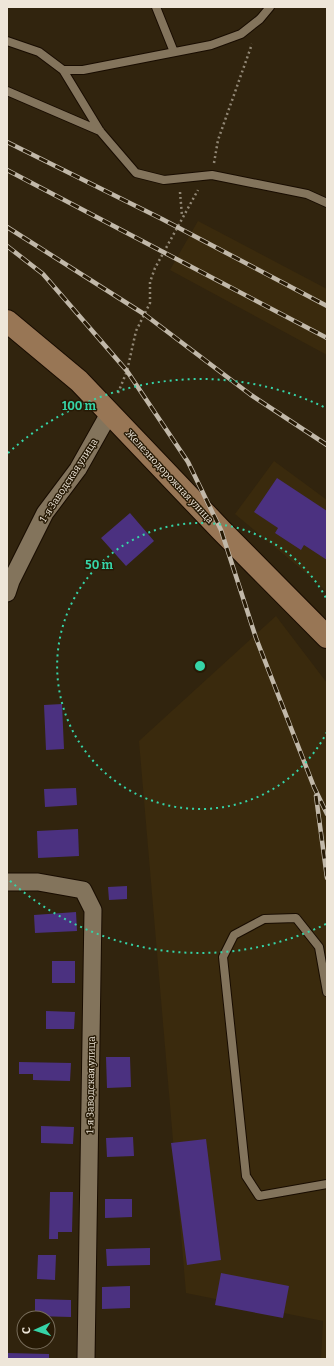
<svg xmlns="http://www.w3.org/2000/svg" width="334" height="1366" viewBox="0 0 334 1366" font-family="Bitter,serif">
<style>
.built{fill:#3a2a0d}
.building{fill:#4b3180}
.lines{fill:none;stroke-linecap:round;stroke-linejoin:round}
.lane-casing{stroke:#180c00;stroke-width:10}
.street-casing{stroke:#180c00;stroke-width:19}
.secondary-casing{stroke:#180c00;stroke-width:24}
.path{stroke:#918775;stroke-width:2.5;stroke-dasharray:2 3;stroke-linecap:butt}
.lane{stroke:#83745c;stroke-width:8}
.street{stroke:#83745c;stroke-width:17}
.secondary{stroke:#987655;stroke-width:22}
.rail-casing{stroke:#c1b8a9;stroke-width:4.5}
.rail{stroke:#271a05;stroke-width:3;stroke-dasharray:9;stroke-linecap:butt}
.ring{fill:none;stroke:#36d4a7;stroke-width:2;stroke-dasharray:2 4}
.labels{text-anchor:middle;stroke-width:3;stroke-linejoin:round;paint-order:stroke}
.street-label{font-size:10px;fill:#eee6d9;stroke:#271a05}
.centre{fill:#36d4a7;stroke:#271a05;stroke-width:2}
.ring-label{font-size:12px;text-anchor:middle;font-weight:bold;fill:#36d4a7;stroke:#271a05;stroke-width:3;stroke-linejoin:round;paint-order:stroke}
</style>
<rect width="100%" height="100%" fill="#31240e"/>
<path class="built" d="M198,221L327,289V355L170,270Z
M274,461L327,500V593L319,584L235,514Z
M276,616L327,683V1359H321L323,1321L186,1293L139,741Z"/>
<path class="building" d="M277,478L327,511V560L304,545L301,550L275,533L278,528L254,512Z
M130,513L154,541L126,566L101,538Z
M62,704L64,749L46,750L44,705Z
M76,788L77,805L45,807L44,789Z
M78,829L79,856L38,858L37,831Z
M127,886V899L109,900L108,887Z
M76,912L77,931L35,933L34,915Z
M52,961H75V983H52Z
M46,1011L75,1012L74,1029H46Z
M106,1057H130L131,1087L107,1088Z
M19,1062L71,1063L70,1081L33,1080V1074H19Z
M41,1126L74,1127L73,1144L41,1143Z
M133,1137L134,1156L107,1157L106,1138Z
M206,1139L221,1260L187,1265L171,1143Z
M50,1192H73L72,1232H58V1239H49Z
M105,1199H132V1217L105,1218Z
M150,1248V1265L107,1266L106,1249Z
M38,1255H56L55,1280L37,1279Z
M221,1273L289,1286L283,1318L215,1305Z
M130,1286V1308L102,1309V1287Z
M35,1299L71,1300V1317L35,1316Z
M7,1353L49,1354V1359H7Z"/>
<g class="lines">
<g class="lane-casing">
<path id="lane" d="M156,7L174,52
M7,41L39,52L63,70H83L211,45L241,34L260,19L270,7
M63,70L100,131L136,173L164,180L212,175L307,194L327,203
M7,91L100,131
M327,992L319,947L296,918L264,919L234,935L223,957L246,1176L259,1196L327,1184"/>
</g>
<g class="street-casing">
<path id="street" d="M7,593L11,581L45,513L78,469L110,412
M7,882H38L83,890L93,910L86,1359"/>
</g>
<g class="secondary-casing">
<path id="secondary" d="M7,321L79,381L221,530L327,637"/>
</g>
<path class="path" d="M214,163L218,140L252,44
M180,192L182,216
M118,393L127,371L136,331L150,303V282L155,268L198,190"/>
<use href="#lane" class="lane"/>
<use href="#street" class="street"/>
<use href="#secondary" class="secondary"/>
<g class="rail-casing">
<path id="rail" d="M7,142L162,219L327,306
M7,170L327,338
M7,227L144,314L251,395L327,445
M7,246L43,274L127,371L188,462L221,530L256,638L314,787L327,814
M316,796L327,878"/>
</g>
<use href="#rail" class="rail"/>
</g>
<g class="ring">
<path d="M327 732A143 143 0 1 1 327 600"/>
<path d="M326 924A287 287 0 0 1 8 879M8 453A287 287 0 0 1 326 408"/>
</g>
<g class="labels">
<g class="street-label">
<text transform="translate(170 476) rotate(47)" y="4">Железнодорожная улица</text>
<text transform="translate(68 480) rotate(-57)" y="4">1-я Заводская улица</text>
<text transform="translate(90 1085) rotate(-89)" y="4">1-я Заводская улица</text>
</g>
</g>
<circle cx="200" cy="666" r="6" class="centre"/>
<g class="ring-label">
<text x="79" y="410">100 m</text>
<text x="99" y="569">50 m</text>
</g>
<rect width="334" height="1366" fill="none" stroke="#eee6d9" stroke-width="16"/>
<g transform="translate(36 1330) rotate(267)"><circle r="19" fill="#271a05" stroke="#776c5a"/>
<path d="M0-3L7 15L0 10L-7 15Z" fill="#36d4a7"/>
<text y="-6" font-size="11" font-weight="bold" text-anchor="middle" fill="#eee6d9">С</text>
</g>
</svg>
